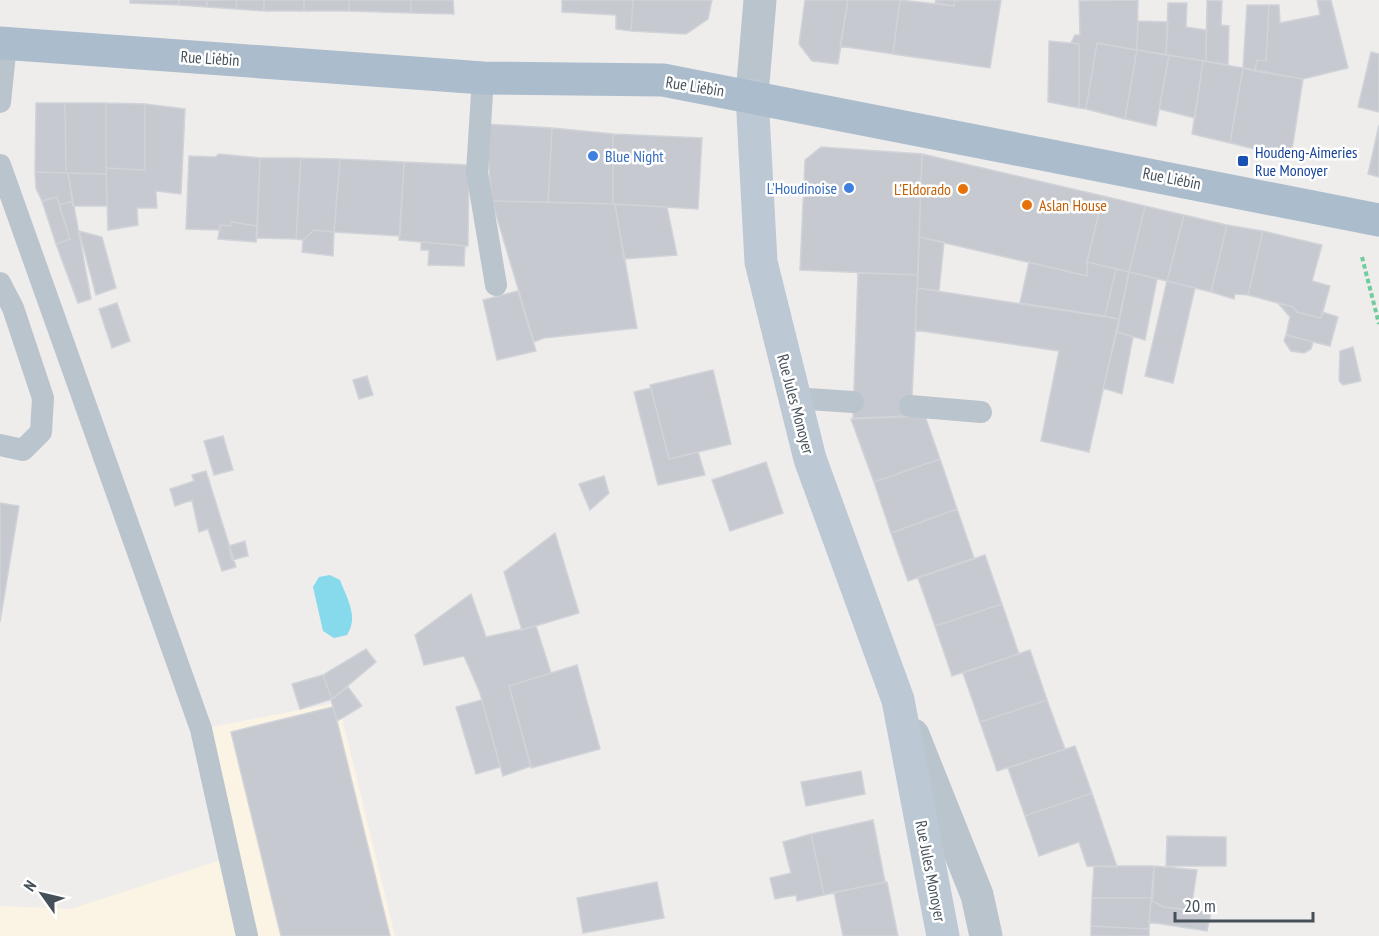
<svg xmlns="http://www.w3.org/2000/svg" width="1379" height="936" viewBox="0 0 1379 936" font-family="'PT Sans Narrow',sans-serif">
<style>
.commercial{fill:#fbf4e4}
.water{fill:#86daeb}
.building{fill:#c6c9cf;stroke:#d0d3d8;stroke-width:1.5}
.lines{fill:none;stroke-linecap:round;stroke-linejoin:round}
.path{stroke:#71cc9c;stroke-width:4;stroke-dasharray:4.5 3;stroke-linecap:butt}
.lane{stroke:#bac4cc;stroke-width:22}
.street{stroke:#bac4cc;stroke-width:33}
.secondary{stroke:#bcc8d4;stroke-width:33}
.primary{stroke:#abbdcc;stroke-width:33}
.shop-dot{fill:#3f7fe0;stroke:#fff;stroke-width:2}
.transit-dot{fill:#1a4fb4;stroke:#fff;stroke-width:2}
.food-dot{fill:#e8710a;stroke:#fff;stroke-width:2}
.labels{text-anchor:middle;stroke-width:5;stroke-linejoin:round;paint-order:stroke}
.street-label{font-size:16px;fill:#455059;stroke:#fff}
.transit-label{font-size:16px;fill:#164399;stroke:#fff;text-anchor:start}
.shop-label{font-size:16px;fill:#366cbe;stroke:#fff;text-anchor:start}
.food-label{font-size:16px;fill:#c56008;stroke:#fff;text-anchor:end}
</style>
<rect width="100%" height="100%" fill="#efecec"/>
<path class="commercial" d="M352,700L342,718L395,936H0V906L71,909L230,857L201,729Z"/>
<path class="water" d="M330,575L340,580C347,599 359,617 347,635L334,638L323,631L313,587L319,577Z"/>
<path class="building" d="M130,0H179V5L130,3Z
M179,0H207V7L179,5Z
M207,0H237L236,9L207,7Z
M237,0H264V11L236,9Z
M264,0H304V11H264Z
M304,0H349V11H304Z
M349,0H411V13L349,11Z
M411,0H453L454,14L411,13Z
M562,0H633L631,31L616,29V15L562,12Z
M633,0H712L708,19L686,34L631,31Z
M805,0H848L838,64L812,61L799,44Z
M848,0H900L893,54L840,46Z
M900,0L954,6L955,0H1001L990,68L893,54Z
M936,0H955L954,6L935,3Z
M1138,0L1137,50L1097,43L1086,109L1079,108V44L1071,43L1075,35H1080L1079,1Z
M1207,0L1222,1L1221,25L1229,26L1228,65L1206,61Z
M1317,0H1331L1348,68L1303,79L1255,71L1257,60L1266,61L1269,5H1279L1280,23L1320,15Z
M1168,3H1187L1186,27L1206,30V61L1166,55Z
M1247,5H1269L1266,61L1257,60L1255,71L1243,68Z
M1138,21L1168,22L1166,55L1137,50Z
M1049,41L1079,44V108L1048,102Z
M1097,43L1137,50L1125,119L1086,109Z
M1137,50L1169,55L1156,126L1125,119Z
M1371,52L1379,54V112L1358,107Z
M1169,55L1203,61L1195,118L1159,109Z
M1203,61L1243,68L1230,143L1192,134Z
M1243,68L1303,79L1292,150L1282,156L1230,143Z
M36,103H65L66,173L35,172Z
M65,103H106V174L66,173Z
M106,103L145,104V170L106,168Z
M145,104L185,109L181,194L156,191L157,208H137L138,225L108,230L106,168L145,170Z
M485,124L552,128L548,202L492,201Z
M1379,125V177L1368,174Z
M552,128L613,134V204L548,202Z
M613,134L702,138L698,209L613,204Z
M821,147L922,154L918,275L800,270L805,160Z
M219,154L260,158L257,226L231,222L230,226L220,225L219,230L186,229L189,156L215,157Z
M922,154L1103,196L1087,262V276L919,237Z
M260,158H301L296,239L257,238Z
M301,158L340,159L334,232L314,230L303,240L296,239Z
M340,159L404,162L400,236L334,232Z
M404,162L469,165L468,246L399,240Z
M35,172L68,173L73,201L59,205L57,197L42,201L36,188Z
M68,173L106,174L107,206H73Z
M1103,196L1145,206L1129,272L1087,262Z
M57,197L70,239L56,244L42,201Z
M73,201L91,299L78,303L56,244L70,239L59,205Z
M492,201L615,204L637,328L544,338L534,342Z
M615,204L667,207L677,255L624,259Z
M1145,206L1184,215L1167,281L1129,272Z
M1184,215L1227,225L1211,292L1167,281Z
M231,222L257,226L256,242L218,239L220,225L230,226Z
M1227,225L1263,231L1248,295L1235,294L1234,299L1211,292Z
M314,230L334,232L333,256L302,252L303,240Z
M79,231L102,237L116,288L96,295Z
M1263,231L1322,245L1312,281L1330,286L1321,318L1297,312L1293,307L1248,295Z
M919,237L944,242L939,291L917,288Z
M421,242L465,246L464,266L428,265L429,250H421Z
M1029,262L1087,276V262L1116,269L1105,316L1020,303Z
M1116,269L1129,272L1119,319L1105,316Z
M1129,272L1157,279L1145,340L1117,332Z
M858,273L918,275L911,416L853,418Z
M1167,281L1195,288L1173,383L1145,376Z
M917,288L1119,319L1089,452L1041,441L1059,351L915,330Z
M518,291L536,351L497,360L483,300Z
M117,303L130,341L112,348L99,309Z
M1278,303L1293,307L1297,312L1321,318L1322,312L1338,317L1330,346L1286,335L1290,317Z
M1117,332L1133,337L1122,394L1103,388Z
M1286,335L1313,342L1311,349L1304,353L1291,351L1284,341Z
M1353,347L1361,381L1343,385L1339,381L1340,351Z
M713,370L731,444L669,459L650,385Z
M367,376L373,395L359,399L353,380Z
M651,388L669,459L698,452L705,475L658,485L634,392Z
M925,416L940,459L874,482L851,419Z
M223,436L233,470L214,475L204,441Z
M940,459L957,509L891,533L874,482Z
M766,462L783,513L730,531L712,480Z
M206,471L236,567L222,571L208,529L199,532L192,500L175,506L170,489L194,481L192,475Z
M604,476L609,493L590,510L579,484Z
M0,503L19,506L0,622Z
M957,509L974,558L908,581L891,533Z
M555,533L579,613L522,630L504,572Z
M245,541L248,556L232,560L229,546Z
M985,555L1002,604L935,626L918,578Z
M471,594L486,637L536,626L551,673L509,686L531,766L503,776L480,693L464,656L424,665L415,635Z
M1002,604L1019,654L952,676L935,626Z
M366,649L376,662L332,699L323,675Z
M1030,650L1047,700L980,722L963,673Z
M577,665L600,749L531,768L509,686Z
M323,675L332,699L300,709L292,684Z
M348,687L362,706L337,721L331,700Z
M482,700L500,767L476,774L456,707Z
M1047,700L1065,749L997,771L980,722Z
M333,707L337,721L390,936H281L231,732Z
M1075,746L1092,793L1025,816L1008,768Z
M861,771L865,794L806,806L801,782Z
M1092,793L1117,867L1087,866L1079,842L1039,856L1025,816Z
M873,820L885,882L824,895L811,834Z
M811,834L824,895L797,901L796,895L775,899L770,878L791,873L783,842Z
M1167,836L1226,837V866H1166Z
M1094,866H1154L1153,898H1092Z
M1154,866L1197,870L1191,910L1164,907L1151,900Z
M657,882L664,918L583,933L577,898Z
M887,882L898,936H843L834,892Z
M1092,898H1151L1149,929L1091,926Z
M1151,900L1164,907L1211,913L1207,931L1149,922Z
M1091,926L1149,929V936H1091Z"/>
<g class="lines">
<path class="path" d="M1362,257L1379,324"/>
<path class="lane" d="M483,78L477,172L496,285
M0,102L6,44
M0,165L201,729L247,936
M0,283L13,308L43,398L41,432L23,450L0,445
M793,398L853,402
M910,406L981,412"/>
<path class="street" d="M752,95L760,0
M913,735L977,895L986,936"/>
<path class="secondary" d="M752,95L761,262L810,459L898,700L943,936"/>
<path class="primary" d="M0,43L483,78L663,80L1379,220"/>
</g>
<g class="shop-dot">
<circle cx="593" cy="156" r="6"/>
<circle cx="849" cy="188" r="6"/>
</g>
<rect class="transit-dot" x="1237" y="155" width="12" height="12" rx="3"/>
<g class="food-dot">
<circle cx="963" cy="189" r="6"/>
<circle cx="1027" cy="205" r="6"/>
</g>
<g class="labels">
<g class="street-label">
<text transform="translate(210 58) rotate(4)" y="6">Rue Liébin</text>
<text transform="translate(695 86) rotate(9)" y="6">Rue Liébin</text>
<text transform="translate(1172 178) rotate(11)" y="6">Rue Liébin</text>
<text transform="translate(796 404) rotate(75)" y="6">Rue Jules Monoyer</text>
<text transform="translate(931 871) rotate(79)" y="6">Rue Jules Monoyer</text>
</g>
<g class="transit-label">
<text x="1255" y="158">Houdeng-Aimeries<tspan x="1255" dy="18">Rue Monoyer</tspan></text>
</g>
<g class="shop-label">
<text x="605" y="162">Blue Night</text>
<text x="837" y="194" text-anchor="end">L'Houdinoise</text>
</g>
<g class="food-label">
<text x="951" y="195">L'Eldorado</text>
<text x="1039" y="211" text-anchor="start">Aslan House</text>
</g>
</g>
<g transform="translate(42 894) rotate(304)" stroke="#ffffff" stroke-width="4.5" paint-order="stroke">
<path d="M0-4.5L10 22L0 15L-10 22Z" fill="#455059"/>
<text y="-9" font-size="16" font-weight="bold" text-anchor="middle" fill="#455059">N</text>
</g>
<path d="M1175 912v9h138v-9" fill="none" stroke="#455059" stroke-width="3"/>
<text x="1184" y="912" font-size="18" fill="#455059" stroke="#ffffff" stroke-width="4.5" paint-order="stroke">20 m</text>
</svg>
